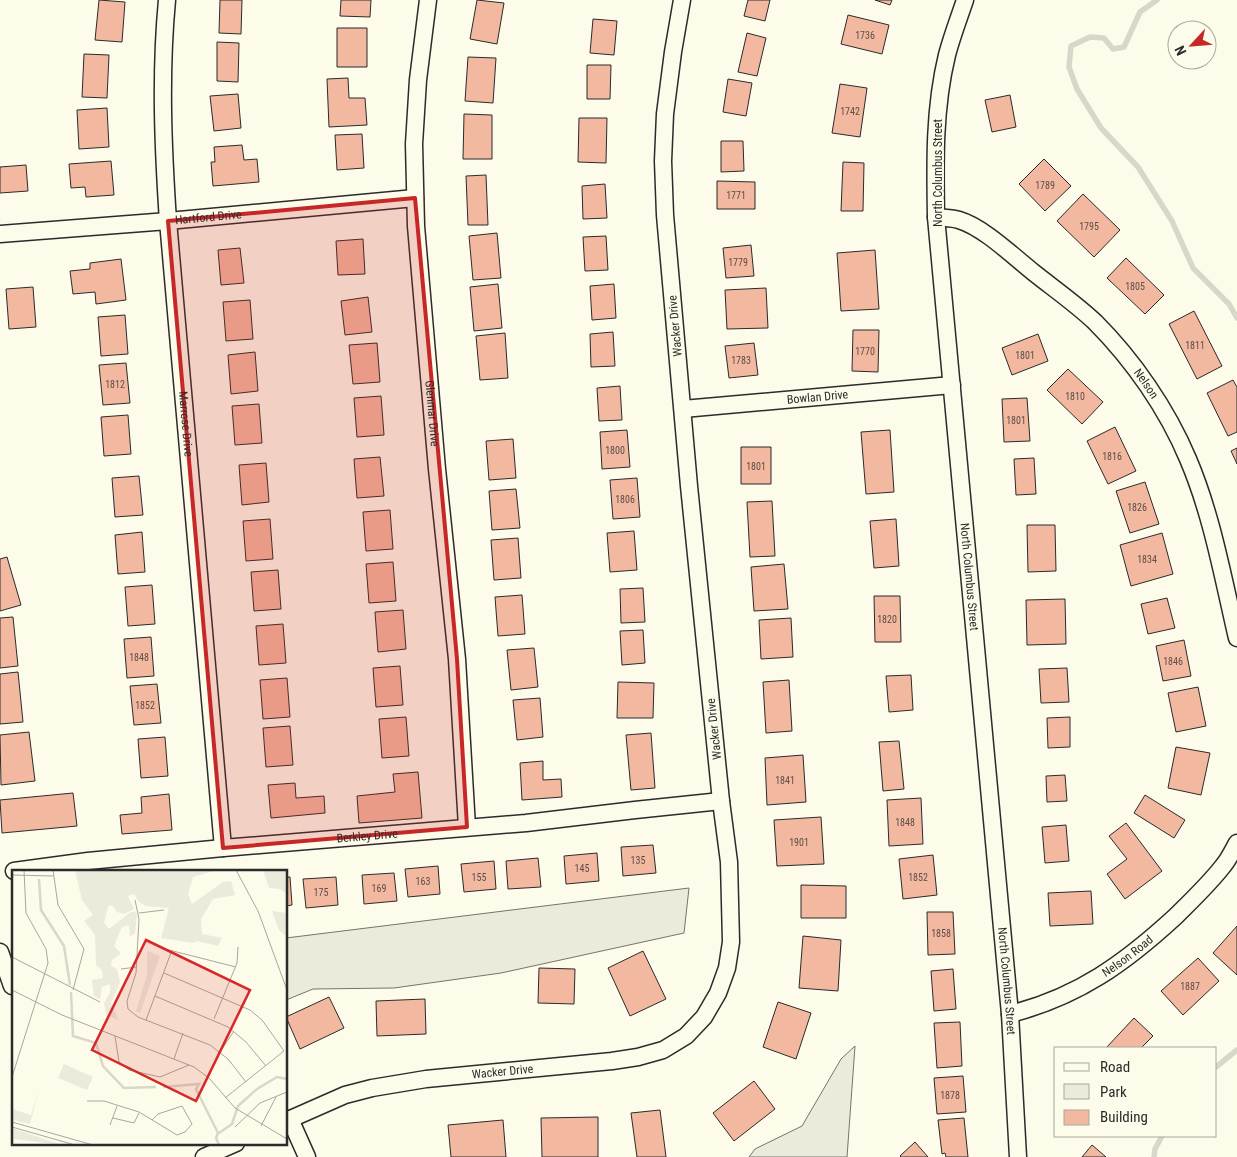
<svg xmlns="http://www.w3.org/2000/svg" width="1237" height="1157" viewBox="0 0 1237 1157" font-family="'Roboto Condensed',sans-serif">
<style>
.green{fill:#ecebdb;stroke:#74746e}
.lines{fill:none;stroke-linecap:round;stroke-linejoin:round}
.stream{stroke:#d8d7c9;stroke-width:5.5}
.building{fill:#f2b8a0;stroke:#2b2b2b}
.street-casing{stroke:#2b2b2b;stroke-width:19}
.street{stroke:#fdfbea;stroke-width:16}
.marked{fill:#c62828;fill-opacity:0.2;stroke:#c62828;stroke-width:4;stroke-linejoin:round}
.labels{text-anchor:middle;stroke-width:4;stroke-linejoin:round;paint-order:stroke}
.number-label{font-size:10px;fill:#5d4e48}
.street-label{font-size:12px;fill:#2b2b2b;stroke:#fdfbea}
.inset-river{fill:none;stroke:#d8d7c9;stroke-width:2.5}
.inset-road{fill:none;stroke:#a9a89e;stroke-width:1}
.view{fill:#d62828;fill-opacity:0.15;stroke:#d62828;stroke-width:2.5}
.inset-edge{fill:none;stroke:#2b2b2b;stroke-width:2.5}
</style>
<rect width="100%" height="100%" fill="#fdfbea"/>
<path class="green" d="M689,888L684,933L501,973L394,988L313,989L286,1000V938Z
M855,1046L847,1157H749L755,1149L802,1126L841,1059Z"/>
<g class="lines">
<path class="stream" d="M1157,0L1140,12L1124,47L1113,49L1104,38L1090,37L1071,46L1069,67L1077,89L1101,128L1138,167L1172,221L1193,268L1229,304L1237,318
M1216,1067L1237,1050
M1154,1157L1155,1149L1162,1136"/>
</g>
<path class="building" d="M99,0L125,2L122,42L95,40Z
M220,0H242L241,34L219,33Z
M341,0H371L370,17L340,16Z
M477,0L504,3L497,44L470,39Z
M748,0H770L765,21L744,16Z
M875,0H892L890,5Z
M848,15L889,25L882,54L841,44Z
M593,19L617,21L614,55L590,53Z
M337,28H367V67H337Z
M747,33L766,38L757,76L738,72Z
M217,42L239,43L238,82L217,81Z
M84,54L109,55L107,98L82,97Z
M468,57L496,58L493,103L465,101Z
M587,65H611L610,99H587Z
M348,78L349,98H365L367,125L329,127L327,79Z
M728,79L752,83L746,116L723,112Z
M840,84L867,88L860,137L832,133Z
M238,94L241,128L214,131L210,96Z
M1010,95L1016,127L992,132L985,100Z
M107,108L109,147L79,149L77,110Z
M464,114L492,115V159H463Z
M579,118H607L606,163L578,162Z
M362,134L364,168L337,170L335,135Z
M721,141H743L744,171L721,172Z
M242,145L244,160L257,159L259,182L213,186L211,162H215L214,147Z
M1044,159L1071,186L1045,211L1019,184Z
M111,161L114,195L86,197L85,187L71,188L69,164Z
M843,162L864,163L863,211H841Z
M26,165L28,191L0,193V167Z
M486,175L488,225H468L466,176Z
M717,181L755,182V209H717Z
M605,184L607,218L583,219L582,186Z
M1083,194L1120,230L1094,257L1057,221Z
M497,233L501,278L473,280L469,236Z
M606,236L608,270L585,271L583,237Z
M363,239L365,274L338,275L336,241Z
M751,245L754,276L726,278L723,248Z
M240,248L244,283L221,285L218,250Z
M875,250L879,309L841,311L837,253Z
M1126,258L1164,295L1145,314L1107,278Z
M121,259L126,300L96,304L95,292L73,294L70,271L90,269V263Z
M498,284L502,328L474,331L470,287Z
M614,284L616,318L592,320L590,286Z
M33,287L36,327L9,329L6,289Z
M766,288L768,328L727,329L725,290Z
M368,297L372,332L345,335L341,301Z
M250,300L253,339L226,341L223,302Z
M1194,311L1222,366L1197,379L1169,324Z
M125,315L128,354L101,356L98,317Z
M853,330H879L878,372L852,371Z
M613,332L615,366L591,367L590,334Z
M505,333L508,378L480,380L476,336Z
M1038,334L1048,361L1012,375L1002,348Z
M377,343L380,382L353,384L349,345Z
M754,343L758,375L729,378L725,346Z
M255,352L258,391L231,394L228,355Z
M126,363L130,403L103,405L99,365Z
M1068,369L1103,402L1082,424L1047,390Z
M1233,380L1237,387V432L1228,436L1207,393Z
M620,386L622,420L599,421L597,388Z
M381,396L384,435L357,437L354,398Z
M1027,398L1030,441L1004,442L1002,399Z
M259,404L262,443L235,445L232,406Z
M128,415L131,454L104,456L101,417Z
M1115,427L1136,471L1108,484L1087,441Z
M627,430L630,467L602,469L600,432Z
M890,430L894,492L866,494L861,432Z
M513,439L516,478L489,480L486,441Z
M741,447H771V484H741Z
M1237,448V464L1231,451Z
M380,457L384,496L357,498L354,459Z
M1034,458L1036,494L1016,495L1014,459Z
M266,463L269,502L242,505L239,465Z
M139,476L143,515L115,517L112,478Z
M637,478L640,517L613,519L610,480Z
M1145,482L1159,524L1130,533L1116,491Z
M516,489L520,528L492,530L489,491Z
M772,501L775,556L750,557L747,502Z
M390,510L393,549L366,551L363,512Z
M270,519L273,559L246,561L243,521Z
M896,519L899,566L874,568L870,521Z
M1027,525H1055L1056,571L1028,572Z
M634,531L637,570L610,572L607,533Z
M142,532L145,572L118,574L115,535Z
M1162,533L1173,574L1131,586L1120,545Z
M518,538L521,578L494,580L491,540Z
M7,557L21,605L0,611V559Z
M393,562L396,601L369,603L366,564Z
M784,564L788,609L754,611L751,567Z
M278,570L281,609L254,611L251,572Z
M152,585L155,624L128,626L125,587Z
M643,588L645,622L621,623L620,589Z
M522,595L525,634L498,636L495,597Z
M874,596H900L901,642H875Z
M1167,598L1175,628L1148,634L1141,604Z
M1065,599L1066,644L1027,645L1026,600Z
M403,610L406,649L378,652L375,612Z
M13,617L18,666L0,668V618Z
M791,618L793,657L761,659L759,620Z
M283,624L286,663L259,665L256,626Z
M643,630L645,663L622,665L620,631Z
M151,637L154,676L127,678L124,639Z
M1184,640L1191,676L1163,681L1156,646Z
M534,648L538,687L511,690L507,650Z
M400,666L403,705L376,707L373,668Z
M1067,668L1069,702L1041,703L1039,669Z
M18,672L23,722L0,724V674Z
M911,675L913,710L889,712L886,676Z
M287,678L290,717L263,719L260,680Z
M789,680L792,731L766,733L763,682Z
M618,682L654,683L653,718H617Z
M157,684L161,723L134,725L130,686Z
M1198,687L1206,726L1176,732L1168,693Z
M540,698L543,737L517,740L513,700Z
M406,717L409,756L382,758L379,719Z
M1070,717V747L1048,748L1047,718Z
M290,726L293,765L266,767L263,728Z
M29,732L35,781L1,785L0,735Z
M651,733L655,788L631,790L626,735Z
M165,737L168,776L141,778L138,739Z
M899,741L904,789L883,791L879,742Z
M1176,747L1210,753L1201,795L1168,788Z
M803,755L806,802L767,805L765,758Z
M543,761V780L561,779L562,797L522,800L520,763Z
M418,772L422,818L359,823L357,796L395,792L393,774Z
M1065,775L1067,801L1047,802L1046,776Z
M295,783L296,798L324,796L325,813L271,818L268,785Z
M73,793L77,826L2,833L0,800Z
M169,794L172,830L122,834L120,815L142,813L141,797Z
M1145,795L1185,820L1174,838L1134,813Z
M921,798L923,844L889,846L887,800Z
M821,817L824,864L777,866L774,820Z
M1126,823L1162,871L1125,899L1107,874L1127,859L1109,836Z
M1066,825L1069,861L1045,863L1042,827Z
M653,845L656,873L623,876L621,847Z
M597,853L599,881L566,884L564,856Z
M933,855L937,895L903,899L899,859Z
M538,858L541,887L508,889L506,861Z
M494,861L496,889L464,892L461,864Z
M438,866L440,894L408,897L405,869Z
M394,873L397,901L364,904L362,875Z
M286,877H290L292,905L286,906Z
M336,877L338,905L306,908L303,879Z
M801,885L846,886V918H801Z
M1091,891L1093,924L1050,926L1048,893Z
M927,912H953L955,954L928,955Z
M1237,926V975L1213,953Z
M803,936L841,940L838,991L799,988Z
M643,951L666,999L630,1016L608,968Z
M1198,958L1219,981L1183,1015L1161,991Z
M539,968L575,969L574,1004L538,1003Z
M953,969L956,1009L934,1011L931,971Z
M329,997L344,1028L300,1049L286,1017Z
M425,999L426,1034L377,1036L376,1001Z
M778,1002L811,1013L796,1059L763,1047Z
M1134,1018L1153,1036L1141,1048H1106Z
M960,1022L962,1066L937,1068L934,1023Z
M963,1076L966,1112L937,1114L934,1078Z
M754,1081L775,1109L734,1141L713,1113Z
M660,1110L666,1157H637L631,1113Z
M598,1117V1157H542L541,1118Z
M964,1118L968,1157H946L945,1153L942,1154L938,1120Z
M503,1120L506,1157H451L448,1125Z
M915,1142L928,1157H901L900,1156Z
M1092,1145L1106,1157H1082Z"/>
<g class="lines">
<g class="street-casing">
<g id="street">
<path id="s1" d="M167,0C160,74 163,147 168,221L223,848"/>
<path id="s2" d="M428,0L418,80L414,144L416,226L437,469L457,659L467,827"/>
<path id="s3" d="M965,0C959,18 952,36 947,55C934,108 935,163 936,217L1010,1014L1018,1157"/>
<path id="s4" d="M936,217C943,218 952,218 959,220C983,227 1013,256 1033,272C1053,288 1076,304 1095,322C1133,360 1167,409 1188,459C1212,515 1223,578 1237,638"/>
<path id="s5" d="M0,234L168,221L415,198"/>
<path id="s6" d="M683,409L952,385"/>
<path id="s7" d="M14,871L88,861L223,848L526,823L635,810L721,801"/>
<path d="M0,952L12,986"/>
<path id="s8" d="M1010,1014C1078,997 1125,963 1176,916C1192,900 1209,884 1223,866C1229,859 1233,850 1237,843"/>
<path d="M290,1119L307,1157"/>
<path id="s9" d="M286,1121L345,1095L372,1088L426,1079L612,1061L638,1057L663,1050L686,1036L704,1017L718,993L727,968L731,942L729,862L721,801L689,486L665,215L663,161L665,114L673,52L682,0"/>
<path d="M204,1157L236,1143"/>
</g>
</g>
<use href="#street" class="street"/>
</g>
<path class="marked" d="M415,198L457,659L467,827L223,848L168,221Z"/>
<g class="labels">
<g class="number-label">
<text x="865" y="39">1736</text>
<text x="850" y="115">1742</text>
<text x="1045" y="189">1789</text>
<text x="736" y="199">1771</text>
<text x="1089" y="230">1795</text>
<text x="738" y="266">1779</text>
<text x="1135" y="290">1805</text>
<text x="1195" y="349">1811</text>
<text x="865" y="355">1770</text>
<text x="1025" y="359">1801</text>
<text x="741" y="364">1783</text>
<text x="115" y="388">1812</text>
<text x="1075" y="400">1810</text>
<text x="1016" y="424">1801</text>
<text x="615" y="454">1800</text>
<text x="1112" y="460">1816</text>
<text x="756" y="470">1801</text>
<text x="625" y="503">1806</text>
<text x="1137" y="511">1826</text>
<text x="1147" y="563">1834</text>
<text x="887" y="623">1820</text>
<text x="139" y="661">1848</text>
<text x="1173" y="665">1846</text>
<text x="145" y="709">1852</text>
<text x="785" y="784">1841</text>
<text x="905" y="826">1848</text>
<text x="799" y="846">1901</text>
<text x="638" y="864">135</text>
<text x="582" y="872">145</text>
<text x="479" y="881">155</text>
<text x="918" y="881">1852</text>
<text x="423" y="885">163</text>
<text x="379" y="892">169</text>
<text x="321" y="896">175</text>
<text x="941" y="937">1858</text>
<text x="1190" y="990">1887</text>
<text x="950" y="1099">1878</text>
</g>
<g class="street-label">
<text transform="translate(938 173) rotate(-90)" y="4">North Columbus Street</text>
<text dy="4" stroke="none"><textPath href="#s5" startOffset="209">Hartford Drive</textPath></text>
<text transform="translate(675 326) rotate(-95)" y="4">Wacker Drive</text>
<text dy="4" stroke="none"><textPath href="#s4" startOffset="274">Nelson</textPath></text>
<text dy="4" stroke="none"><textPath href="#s6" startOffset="135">Bowlan Drive</textPath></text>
<text dy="4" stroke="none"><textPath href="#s2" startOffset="415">Glenmar Drive</textPath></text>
<text dy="4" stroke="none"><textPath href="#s1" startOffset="425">Marrose Drive</textPath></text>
<text dy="4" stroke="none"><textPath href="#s3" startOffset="582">North Columbus Street</textPath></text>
<text transform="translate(714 729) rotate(-96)" y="4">Wacker Drive</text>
<text dy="4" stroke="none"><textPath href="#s7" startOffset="355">Berkley Drive</textPath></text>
<text dy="4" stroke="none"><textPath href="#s8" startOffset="132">Nelson Road</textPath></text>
<text dy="4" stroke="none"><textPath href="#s3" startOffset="988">North Columbus Street</textPath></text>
<text dy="4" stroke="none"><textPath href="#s9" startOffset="224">Wacker Drive</textPath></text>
</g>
</g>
<g transform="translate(12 870)">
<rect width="275" height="275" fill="#fdfbea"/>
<path d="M63,0H205L181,7L176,24L180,34L211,12L219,11L223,25L201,29L189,49L190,64L210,68L206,76L185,71L182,73L149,68L157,38L134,36L127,32L122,24L116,26L122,39L112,44L105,42L100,35L96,37L92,53L97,59L117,43L123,41L125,45L123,63L118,67L117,55L110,57L102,76L109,83L100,90L99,96L105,99L108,112L99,133L107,151L94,144L92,133L98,123V114L90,117L88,129L82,126L80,110L91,108L90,100L84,95L83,65L72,51L81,45L70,30ZM251,0H275V24L268,19L257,18ZM260,41L275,43V67L267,60ZM135,81L148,86L128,143L124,141L135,105ZM52,194L81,207L75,220L46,208ZM27,219L18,254L0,250V239L19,245ZM0,258L38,271L50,275L2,269Z" fill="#ecebdb"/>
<path class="inset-river" d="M27,9L29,40L52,76L58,115M59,122L61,166L84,173L91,196L112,218L144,217M151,217L187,214L184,219L206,263L204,268L207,275M207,263L220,254L226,236L245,219L265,207L275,209"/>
<path class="inset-road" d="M41,0L46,35L72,79L61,120M224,0L246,41L275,120M0,5L41,6M123,30L127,49L124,103L115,131L116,139L126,147L198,175L216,189L234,212M127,43L152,40M149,78L224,97M0,87L88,132M109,99L125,97M152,103L238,140L250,150L272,181L213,228M0,120L50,145L182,197L197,208L223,238L275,269M143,126L216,157L234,172L254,196M202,149L225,93L226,77M134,150L160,80M103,166L107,192L117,200L148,207L177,195M208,182L222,161M162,189L171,163M0,207L36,93L34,79L14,43L12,0M75,231H92L127,242L165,265L173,262L180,254L170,236L146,244L140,250M101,248L122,253L127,243M0,252L81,275M98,255L105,236M249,256L264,227M0,257L63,275M223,257L248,233L275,222"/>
<path class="view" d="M134,70L238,120L184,231L80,180Z"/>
<rect width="275" height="275" class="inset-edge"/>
</g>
<rect x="1054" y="1047" width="162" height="90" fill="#fdfbea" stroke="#a9a89e"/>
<rect x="1064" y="1063" width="25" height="8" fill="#fdfbea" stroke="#a9a89e"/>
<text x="1100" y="1072" font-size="15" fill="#2b2b2b">Road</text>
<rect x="1064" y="1084" width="25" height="15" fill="#ecebdb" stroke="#a9a89e"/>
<text x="1100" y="1097" font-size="15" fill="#2b2b2b">Park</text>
<rect x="1064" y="1110" width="25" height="15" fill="#f2b8a0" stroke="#a9a89e"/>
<text x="1100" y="1122" font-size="15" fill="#2b2b2b">Building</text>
<g transform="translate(1192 45) rotate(244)"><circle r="24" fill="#fdfbea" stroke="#a9a89e"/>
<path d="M0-4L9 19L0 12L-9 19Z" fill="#c62828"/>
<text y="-8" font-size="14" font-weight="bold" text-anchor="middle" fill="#2b2b2b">N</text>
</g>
</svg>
